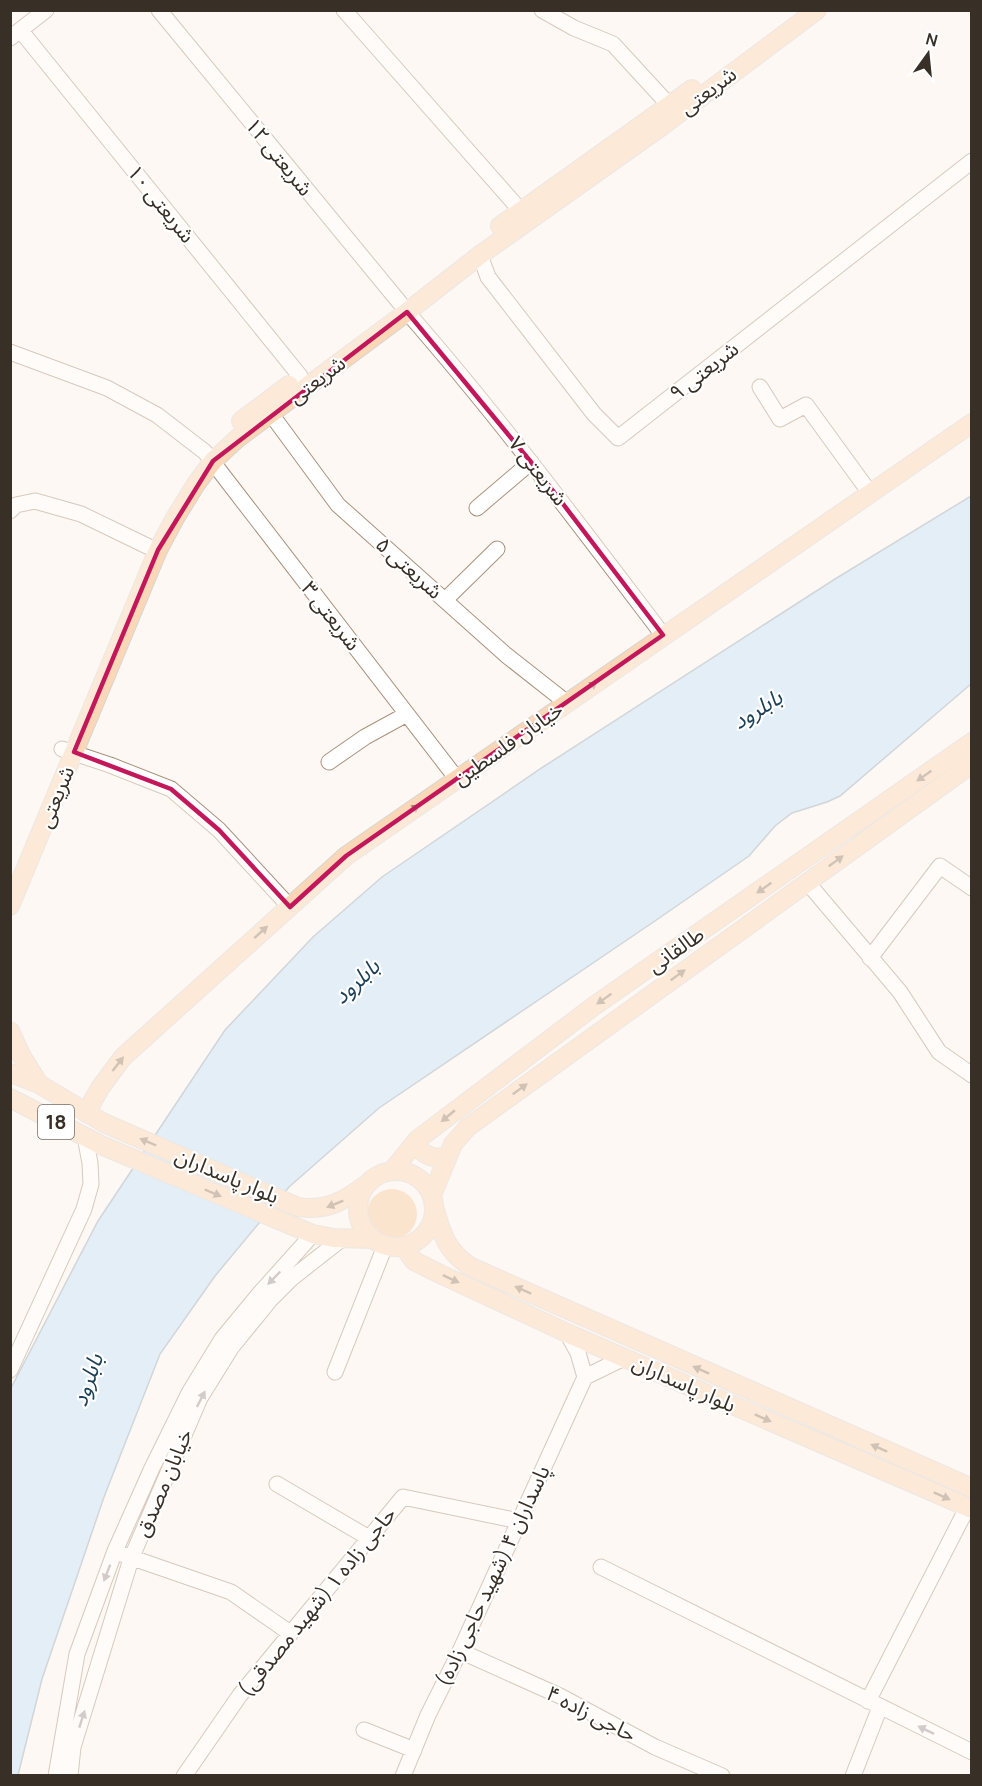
<svg xmlns="http://www.w3.org/2000/svg" width="982" height="1786" viewBox="0 0 982 1786" font-family="Manrope,'Noto Sans Arabic',sans-serif">
<style>
.green{fill:#f7cda1}
.water{fill:#c4e3fb;stroke:#9aadbb;stroke-width:1.5}
.lines{fill:none;stroke-linecap:round;stroke-linejoin:round}
.minor-casing{stroke:#a9927c;stroke-width:17}
.major-casing{stroke:#d7d5d4;stroke-width:20}
.minor{stroke:#fff;stroke-width:15}
.major{stroke:#fad7b6;stroke-width:18}
.oneway{fill:#99836e}
.oneway2{fill:#9c9792}
.marked{fill:none;stroke:#c2185b;stroke-width:4.5;stroke-linejoin:round}
.labels{text-anchor:middle;stroke-width:4.5;stroke-linejoin:round;paint-order:stroke}
.shield{fill:#fff;stroke:#746d67;stroke-width:1.5}
.shield-label{font-size:20px;font-weight:bold;fill:#382f26}
.street-label{font-size:21px;fill:#382f26;stroke:#fff}
.water-label{font-size:22px;font-style:italic;fill:#1b3f57;stroke:#fff}
</style>
<rect width="100%" height="100%" fill="#fdf8f3"/>
<path class="green" d="M367 1214a25 25 0 1 1 50 0a25 25 0 1 1-50 0Z"/>
<path class="water" d="M971,496V684L840,796L827,802L792,813L775,826L749,856L652,923L379,1108L289,1187L215,1276L160,1354L104,1497L42,1679L18,1775L11,1776V1388L98,1221L225,1030L313,937L382,877L543,767L835,579Z"/>
<g class="lines">
<g class="minor-casing">
<path id="minor" d="M159,10L400,303
M344,10L521,211
M542,10L574,28L613,44L669,105
M21,31L300,376
M10,38L46,10
M480,255L488,277L594,414L618,438L972,161
M407,312C498,416 580,526 663,635
M10,352L107,388L157,415L205,452L457,779
M760,387L780,419L806,405L870,493
M271,414L338,505L506,655L567,703
M477,508L531,462
M10,511L16,505L35,501L81,514L147,546
M445,600L497,549
M62,749L110,765L171,789L219,830L290,907
M329,762L365,737L407,714
M807,882L900,992L939,1052L972,1075
M870,958L940,866L972,888
M567,1333L578,1353L585,1377
M10,1370L84,1209L91,1184L90,1163L85,1137
M335,1372L385,1246
M277,1484L369,1538
M124,1555L231,1592L290,1633
M601,1567L972,1752
M460,1651L560,1696L655,1747L722,1776
M868,1701L967,1508
M364,1730L414,1750
M56,1776L77,1654L115,1551L152,1468L189,1393L222,1339L260,1293L313,1234
M70,1776L73,1747L131,1559L200,1398L231,1348L270,1300L292,1278L343,1238
M184,1776L240,1695L403,1497L519,1521
M403,1776L428,1715L460,1651L585,1377L624,1358
M853,1776L880,1707"/>
</g>
<g class="major-casing">
<path id="major" d="M500,226L692,89
M241,421L289,385
M10,906L158,550L175,518L196,484L213,461L238,438L407,312L480,255L662,126L817,10
M10,1031L21,1055L39,1084
M10,1073L39,1084L104,1123L298,1207C327,1212 345,1200 367,1184
M10,1098L101,1145L288,1224L313,1234L334,1238L372,1239
M86,1113L100,1088L123,1057L346,856L972,423
M417,1140V1147C426,1156 433,1159 446,1157
M358 1209a38 38 0 1 1 76 0a38 38 0 1 1-76 0Z
M392,1171L417,1140L594,1006L972,742
M432,1195L453,1144L468,1127L972,764
M434,1207C442,1234 446,1251 471,1267L972,1488
M404,1247L414,1261L440,1274L567,1333L972,1509"/>
</g>
<use href="#minor" class="minor"/>
<use href="#major" class="major"/>
</g>
<defs><path id="oneway-solid" d="M-6-.8H1V-3.2L6.5 0L1 3.2V.8H-6Z" transform="scale(1.5)"/></defs>
<g class="oneway">
<use href="#oneway-solid" transform="translate(590 687) rotate(-35)"/>
<use href="#oneway-solid" transform="translate(924 776) rotate(145)"/>
<use href="#oneway-solid" transform="translate(412 810) rotate(-35)"/>
<use href="#oneway-solid" transform="translate(836 861) rotate(-36)"/>
<use href="#oneway-solid" transform="translate(764 888) rotate(145)"/>
<use href="#oneway-solid" transform="translate(261 932) rotate(-42)"/>
<use href="#oneway-solid" transform="translate(678 975) rotate(-36)"/>
<use href="#oneway-solid" transform="translate(604 999) rotate(145)"/>
<use href="#oneway-solid" transform="translate(118 1064) rotate(-52)"/>
<use href="#oneway-solid" transform="translate(520 1089) rotate(-36)"/>
<use href="#oneway-solid" transform="translate(448 1116) rotate(140)"/>
<use href="#oneway-solid" transform="translate(148 1142) rotate(-157)"/>
<use href="#oneway-solid" transform="translate(213 1193) rotate(23)"/>
<use href="#oneway-solid" transform="translate(335 1204) rotate(158)"/>
<use href="#oneway-solid" transform="translate(451 1279) rotate(25)"/>
<use href="#oneway-solid" transform="translate(523 1290) rotate(-156)"/>
<use href="#oneway-solid" transform="translate(701 1370) rotate(-156)"/>
<use href="#oneway-solid" transform="translate(763 1418) rotate(24)"/>
<use href="#oneway-solid" transform="translate(879 1448) rotate(-156)"/>
<use href="#oneway-solid" transform="translate(942 1496) rotate(24)"/>
</g>
<g class="oneway2">
<use href="#oneway-solid" transform="translate(274 1278) rotate(134)"/>
<use href="#oneway-solid" transform="translate(201 1399) rotate(-63)"/>
<use href="#oneway-solid" transform="translate(107 1573) rotate(111)"/>
<use href="#oneway-solid" transform="translate(82 1719) rotate(-72)"/>
<use href="#oneway-solid" transform="translate(926 1730) rotate(-154)"/>
</g>
<path d="M0 0H982V1786H0ZM407,312L531,462L663,635L346,856L290,907L219,830L171,789L74,752L158,550L213,461Z" fill="#fdf8f3" fill-opacity=".55" fill-rule="evenodd"/>
<path class="marked" d="M407,312L531,462L663,635L346,856L290,907L219,830L171,789L74,752L158,550L213,461Z"/>
<g class="labels">
<rect class="shield" x="38" y="1105" width="36" height="34" rx="4.5"/>
<g class="shield-label">
<text x="56" y="1129">18</text>
</g>
<g class="street-label">
<text transform="translate(708 91) rotate(-37)" y="7">شریعتی</text>
<text transform="translate(279 157) rotate(51)" y="7">شریعتی ۱۲</text>
<text transform="translate(161 204) rotate(51)" y="7">شریعتی ۱۰</text>
<text transform="translate(704 371) rotate(-38)" y="7">شریعتی ۹</text>
<text transform="translate(317 380) rotate(-37)" y="7">شریعتی</text>
<text transform="translate(538 471) rotate(52)" y="7">شریعتی ۷</text>
<text transform="translate(409 568) rotate(42)" y="7">شریعتی ۵</text>
<text transform="translate(331 616) rotate(52)" y="7">شریعتی ۳</text>
<text transform="translate(508 744) rotate(-35)" y="7">خیابان فلسطین</text>
<text transform="translate(56 797) rotate(-68)" y="7">شریعتی</text>
<text transform="translate(676 950) rotate(-35)" y="7">طالقانی</text>
<text transform="translate(227 1176) rotate(23)" y="7">بلوار پاسداران</text>
<text transform="translate(684 1384) rotate(24)" y="7">بلوار پاسداران</text>
<text transform="translate(164 1483) rotate(-67)" y="7">خیابان مصدق</text>
<text transform="translate(493 1576) rotate(-65)" y="7">پاسداران ۴ (شهید حاجی زاده)</text>
<text transform="translate(317 1602) rotate(-51)" y="7">حاجی زاده ۱ (شهید مصدقی)</text>
<text transform="translate(591 1714) rotate(27)" y="7">حاجی زاده ۴</text>
</g>
<g class="water-label">
<text transform="translate(757 709) rotate(-32)" y="8">بابلرود</text>
<text transform="translate(356 981) rotate(-43)" y="8">بابلرود</text>
<text transform="translate(87 1380) rotate(-71)" y="8">بابلرود</text>
</g>
</g>
<rect width="982" height="1786" fill="none" stroke="#382f26" stroke-width="24"/>
<g transform="translate(928 54) rotate(15)" stroke="#ffffff" stroke-width="4.5" paint-order="stroke">
<path d="M0-4.5L10 22L0 15L-10 22Z" fill="#382f26"/>
<text y="-9" font-size="16" font-weight="bold" text-anchor="middle" fill="#382f26">N</text>
</g>
</svg>
